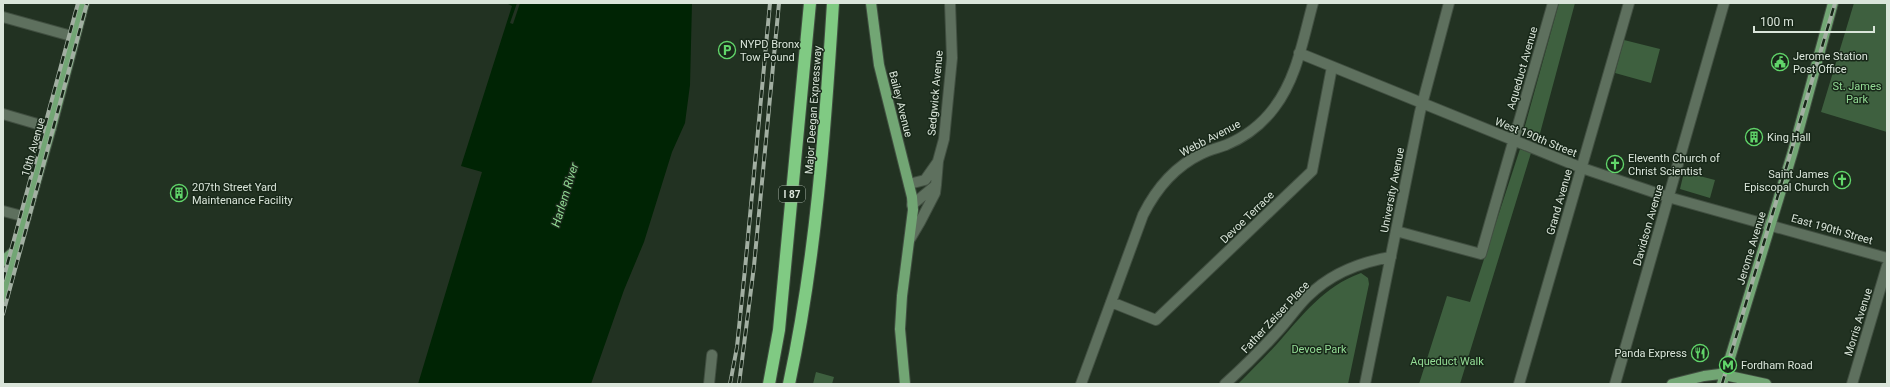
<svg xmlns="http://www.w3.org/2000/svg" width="1890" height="387" viewBox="0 0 1890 387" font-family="Roboto,sans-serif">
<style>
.green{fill:#3e603f}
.water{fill:#002404}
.pier{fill:#223222}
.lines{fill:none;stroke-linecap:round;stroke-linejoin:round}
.minor-casing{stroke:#414f41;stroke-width:12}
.major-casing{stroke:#414f41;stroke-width:12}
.highway-casing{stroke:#414f41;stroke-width:14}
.minor{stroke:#5e705e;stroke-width:10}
.major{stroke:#72a674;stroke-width:10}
.highway{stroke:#80ca83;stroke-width:12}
.rail-casing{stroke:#a2afa2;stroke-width:4}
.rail{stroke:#182819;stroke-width:2.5;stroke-dasharray:8;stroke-linecap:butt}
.labels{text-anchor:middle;stroke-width:3;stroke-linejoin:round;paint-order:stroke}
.shield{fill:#182819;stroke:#a0aca0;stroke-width:1}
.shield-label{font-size:10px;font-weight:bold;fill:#dae5da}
.poi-label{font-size:11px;fill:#dae5da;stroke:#182819;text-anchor:start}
.street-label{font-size:11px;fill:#dae5da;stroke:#182819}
.park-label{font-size:11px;fill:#93db95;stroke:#182819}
.water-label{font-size:12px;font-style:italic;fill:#91d994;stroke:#182819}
</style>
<rect width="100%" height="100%" fill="#223222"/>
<path class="green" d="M1559,3H1575L1539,137L1523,133Z
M1854,3H1887V132L1821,112Z
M1624,40L1660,49L1651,83L1615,73Z
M1520,149L1531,153L1460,384H1419L1447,296L1470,302Z
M1684,172L1715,180L1710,198L1680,189Z
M1361,273L1368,278L1369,284L1348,384H1238C1251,371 1264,358 1277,344C1301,317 1324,286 1361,273Z
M816,372L834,377L832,384H813Z"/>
<path class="water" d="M506,3H692L690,85L685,123L672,152L644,242L624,290L591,384H418L482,172L461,166L512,6Z"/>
<path class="pier" d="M517,3H520L513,24L510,23Z"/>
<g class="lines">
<g class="minor-casing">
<path id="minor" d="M3,17L75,37
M1299,53L1582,168L1668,197L1887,258
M3,114L51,128
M909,184L925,180L937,163
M912,205L936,185
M3,211L26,217
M1396,231L1481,254L1553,3
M910,239L920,222L935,193L936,185L938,161L944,139L952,58L950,3
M1111,302L1156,320L1312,171L1332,67
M709,384L712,355
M1081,384L1143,215C1156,189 1174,167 1201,154C1209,150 1218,148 1226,145C1245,137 1262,124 1274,108C1297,78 1303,39 1313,3
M1225,384C1244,367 1262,349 1279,330C1289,319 1297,307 1307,297C1330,274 1360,262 1391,257
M1365,384L1420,112L1449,3
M1519,384L1629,3
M1615,384L1724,3
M1852,384L1887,266"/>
</g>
<g class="major-casing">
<path id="major" d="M871,3L879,65L912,197L913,210L902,296L900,329L905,384
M3,261L17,249
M3,297L51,128L84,3
M1672,384L1704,376L1720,374L1766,384
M1722,384L1793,151L1833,3"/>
</g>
<g class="highway-casing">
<path id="highway" d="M769,384L779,330L810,3
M789,384C816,258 825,131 833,3"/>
</g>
<use href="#minor" class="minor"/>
<use href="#major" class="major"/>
<use href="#highway" class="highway"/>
<g class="rail-casing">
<path id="rail" d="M3,280L78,3
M3,314L87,3
M730,384L737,347L745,269L770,3
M739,384L754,266L779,3
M1722,384L1835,3"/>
</g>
<use href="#rail" class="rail"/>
</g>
<defs>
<g id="parking-ring" transform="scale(0.9)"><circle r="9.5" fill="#182819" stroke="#61d56a" stroke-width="1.5"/><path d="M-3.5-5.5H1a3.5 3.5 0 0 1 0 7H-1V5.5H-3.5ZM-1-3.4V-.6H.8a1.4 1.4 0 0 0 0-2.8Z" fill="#61d56a"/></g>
<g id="civic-ring" transform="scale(0.9)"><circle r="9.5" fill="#182819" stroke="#61d56a" stroke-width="1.5"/><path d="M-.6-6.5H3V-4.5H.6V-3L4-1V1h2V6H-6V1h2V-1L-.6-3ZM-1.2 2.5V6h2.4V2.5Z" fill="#61d56a"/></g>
<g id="building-ring" transform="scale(0.9)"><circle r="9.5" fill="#182819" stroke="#61d56a" stroke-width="1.5"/><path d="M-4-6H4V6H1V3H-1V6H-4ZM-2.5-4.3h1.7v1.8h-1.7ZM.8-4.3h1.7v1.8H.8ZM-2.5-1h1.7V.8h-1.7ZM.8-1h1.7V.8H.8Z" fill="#61d56a"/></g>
<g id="church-ring" transform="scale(0.9)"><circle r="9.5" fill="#182819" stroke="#61d56a" stroke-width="1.5"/><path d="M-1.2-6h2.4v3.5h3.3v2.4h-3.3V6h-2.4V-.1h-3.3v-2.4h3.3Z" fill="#61d56a"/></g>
<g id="restaurant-ring" transform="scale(0.9)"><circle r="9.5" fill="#182819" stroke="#61d56a" stroke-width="1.5"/><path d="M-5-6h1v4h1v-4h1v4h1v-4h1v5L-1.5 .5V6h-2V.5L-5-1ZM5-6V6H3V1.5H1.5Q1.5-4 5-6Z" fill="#61d56a"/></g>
<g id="metro-ring" transform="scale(0.9)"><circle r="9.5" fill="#182819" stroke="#61d56a" stroke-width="1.5"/><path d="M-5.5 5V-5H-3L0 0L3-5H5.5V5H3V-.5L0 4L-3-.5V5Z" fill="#61d56a"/></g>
</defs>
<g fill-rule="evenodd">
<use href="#parking-ring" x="727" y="50"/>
<use href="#civic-ring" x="1780" y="62"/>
<use href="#building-ring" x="1754" y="137"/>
<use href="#church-ring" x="1615" y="164"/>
<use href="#church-ring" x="1842" y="180"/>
<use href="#building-ring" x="179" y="193"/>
<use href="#restaurant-ring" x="1700" y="353"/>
<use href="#metro-ring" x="1728" y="365"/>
</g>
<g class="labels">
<rect class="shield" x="779" y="186" width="26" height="16" rx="3"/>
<g class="shield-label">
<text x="792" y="198">I 87</text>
</g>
<g class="poi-label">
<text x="740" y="48">NYPD Bronx<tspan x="740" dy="13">Tow Pound</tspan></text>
<text x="1793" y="60">Jerome Station<tspan x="1793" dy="13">Post Office</tspan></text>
<text x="1767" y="141">King Hall</text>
<text x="1628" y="162">Eleventh Church of<tspan x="1628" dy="13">Christ Scientist</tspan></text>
<text x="1829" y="178" text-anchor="end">Saint James<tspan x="1829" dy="13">Episcopal Church</tspan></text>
<text x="192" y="191">207th Street Yard<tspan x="192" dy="13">Maintenance Facility</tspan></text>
<text x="1687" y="357" text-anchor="end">Panda Express</text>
<text x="1741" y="369">Fordham Road</text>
</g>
<g class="street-label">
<text transform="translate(1522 68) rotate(-74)" y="4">Aqueduct Avenue</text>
<text transform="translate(935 93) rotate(-85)" y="4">Sedgwick Avenue</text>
<text transform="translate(901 104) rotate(76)" y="4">Bailey Avenue</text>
<text transform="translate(813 110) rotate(-86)" y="4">Major Deegan Expressway</text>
<text transform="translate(1536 137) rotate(22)" y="4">West 190th Street</text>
<text transform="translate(1210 138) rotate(-27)" y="4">Webb Avenue</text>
<text transform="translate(33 147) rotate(-74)" y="4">10th Avenue</text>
<text transform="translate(1392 190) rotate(-79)" y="4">University Avenue</text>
<text transform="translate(1559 202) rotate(-74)" y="4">Grand Avenue</text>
<text transform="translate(1247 217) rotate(-44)" y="4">Devoe Terrace</text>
<text transform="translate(1648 225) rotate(-74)" y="4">Davidson Avenue</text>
<text transform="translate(1832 229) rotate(16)" y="4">East 190th Street</text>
<text transform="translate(1751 248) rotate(-73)" y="4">Jerome Avenue</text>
<text transform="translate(1275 317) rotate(-47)" y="4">Father Zeiser Place</text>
<text transform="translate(1858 322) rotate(-73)" y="4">Morris Avenue</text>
</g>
<g class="park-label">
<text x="1857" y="90">St. James<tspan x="1857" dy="13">Park</tspan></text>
<text x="1319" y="353">Devoe Park</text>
<text x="1447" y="365">Aqueduct Walk</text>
</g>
<g class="water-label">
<text transform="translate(565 195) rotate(-73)" y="4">Harlem River</text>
</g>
</g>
<rect width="1890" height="387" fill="none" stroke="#dae5da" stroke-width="8"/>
<path d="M1754 26v6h120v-6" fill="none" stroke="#dae5da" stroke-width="2"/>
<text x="1760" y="26" font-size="12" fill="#dae5da" stroke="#182819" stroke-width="3" paint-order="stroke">100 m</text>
</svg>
